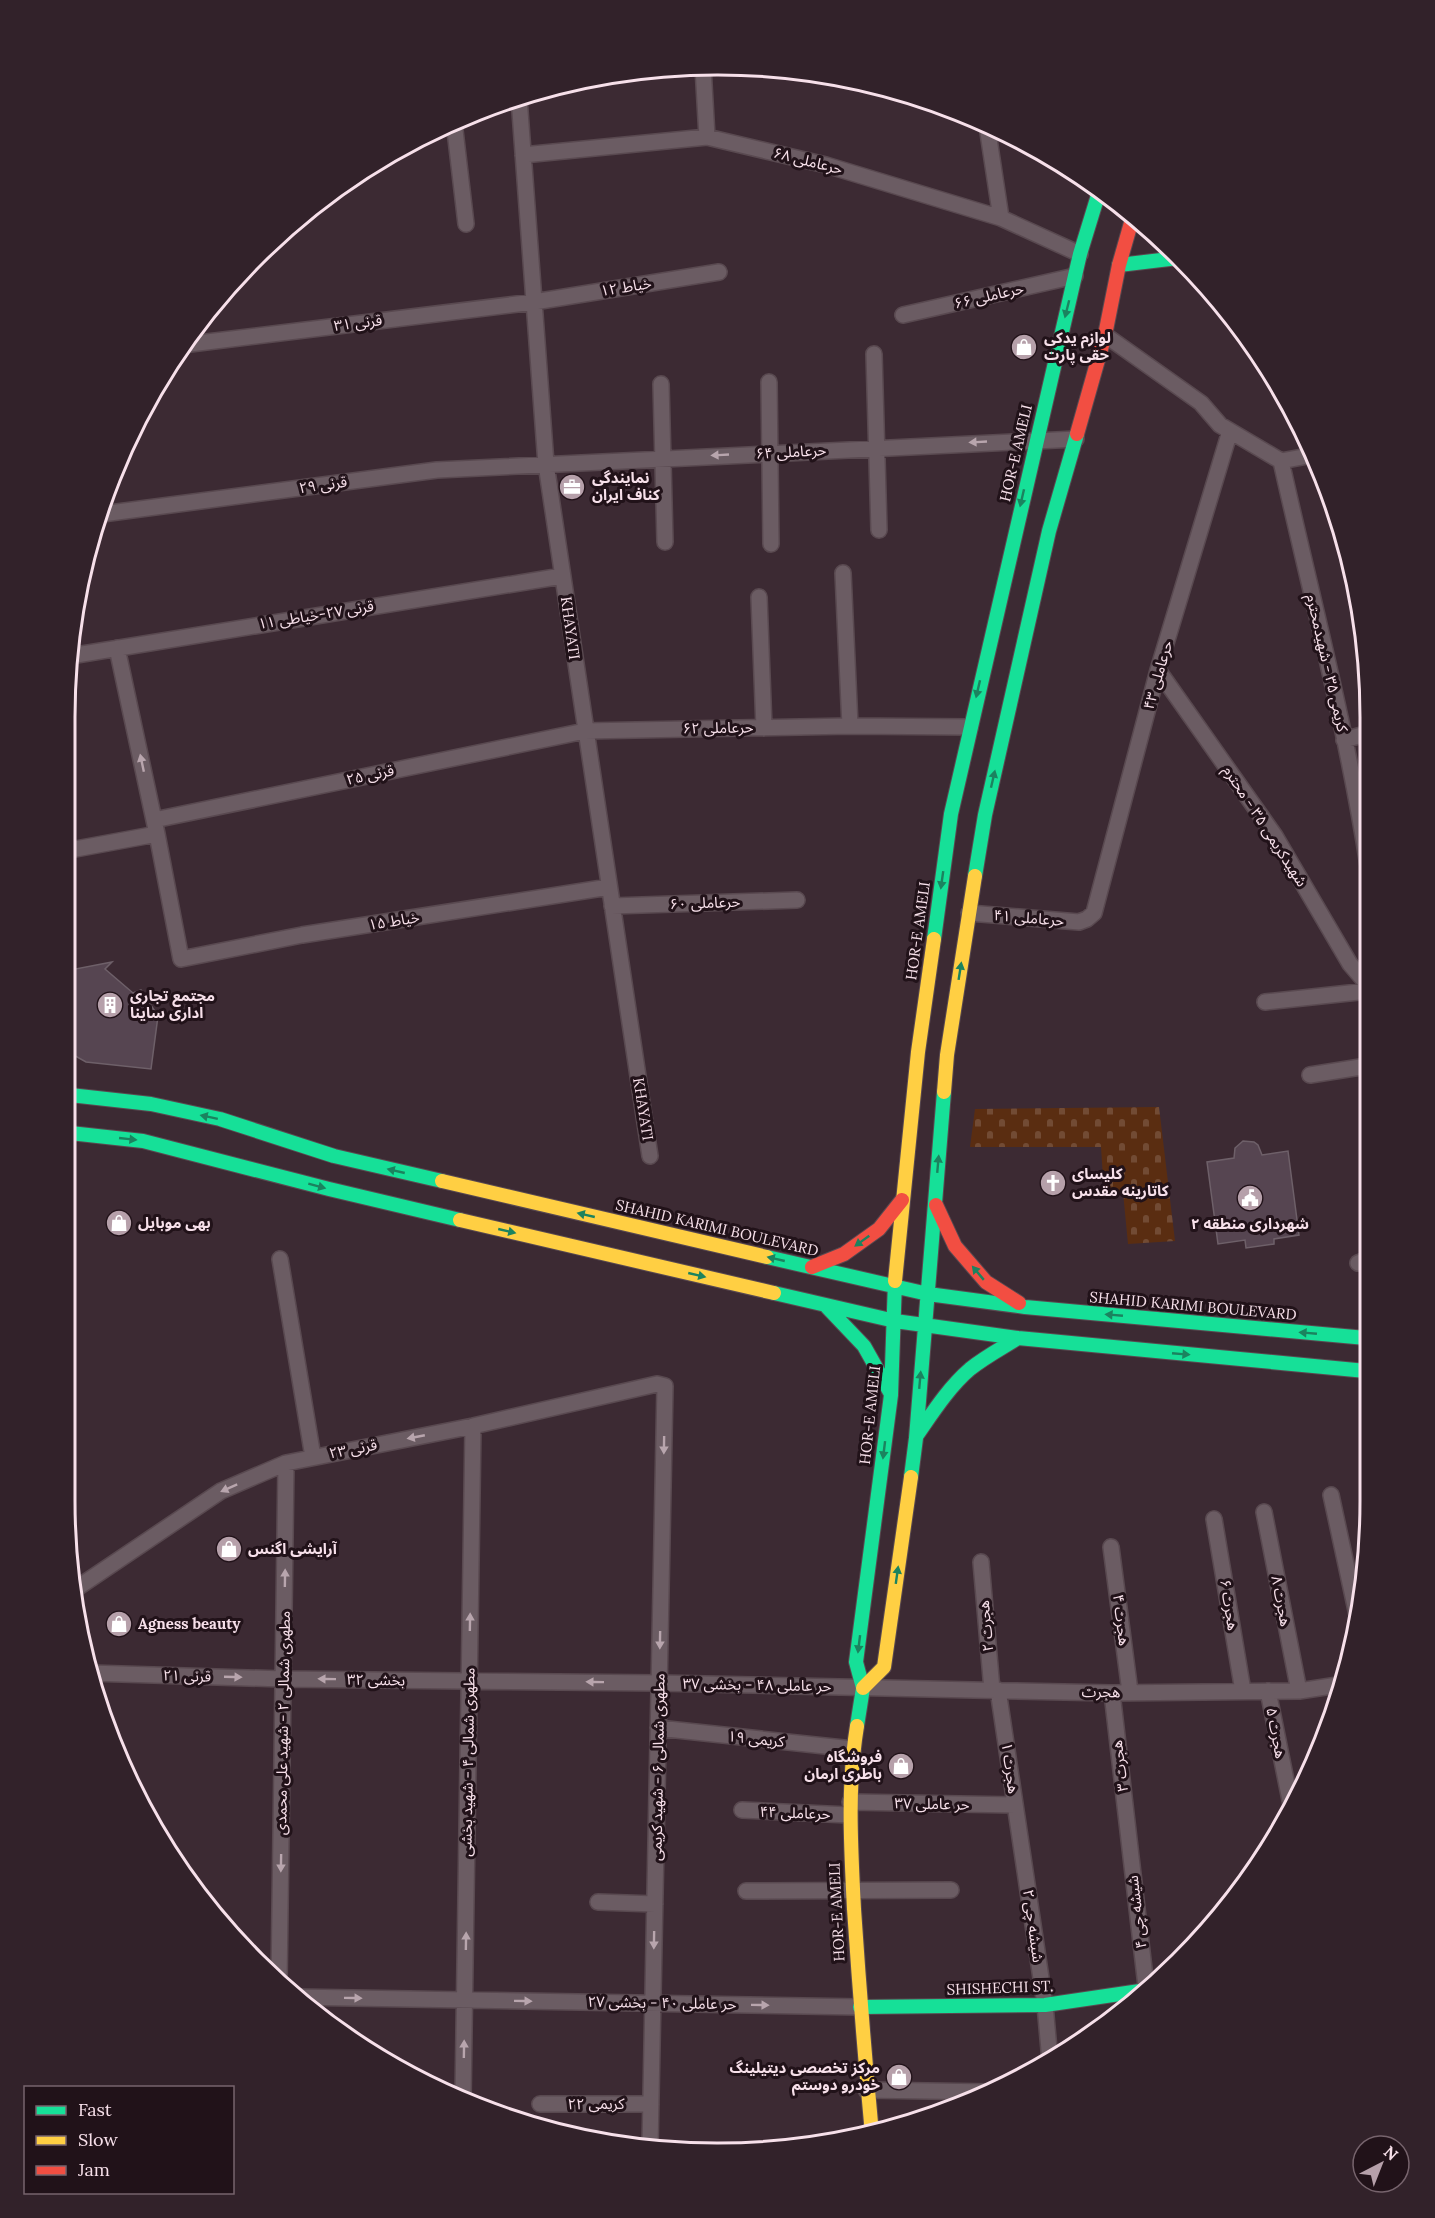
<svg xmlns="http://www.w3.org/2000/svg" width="1435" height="2218" viewBox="0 0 1435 2218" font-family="Lora,'Noto Sans Arabic',serif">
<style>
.cemetery{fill:url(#cemetery-stones)}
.building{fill:#564551;stroke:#6e6069;stroke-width:1.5}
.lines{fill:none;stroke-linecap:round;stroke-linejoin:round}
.street-casing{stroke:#594950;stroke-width:18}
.fast-casing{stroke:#594950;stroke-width:16}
.slow-casing{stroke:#594950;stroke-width:16}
.jam-casing{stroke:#594950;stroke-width:16}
.street{stroke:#6b5c63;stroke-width:15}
.fast{stroke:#16e098;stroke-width:14}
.slow{stroke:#ffcf43;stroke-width:14}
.jam{stroke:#f24e42;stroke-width:14}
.oneway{fill:#1b835f}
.oneway2{fill:#b8a5ad}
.labels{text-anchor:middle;stroke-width:6;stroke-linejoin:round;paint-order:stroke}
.street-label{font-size:15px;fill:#f7e0ea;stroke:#211219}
.poi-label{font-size:15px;font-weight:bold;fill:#f7e0ea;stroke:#211219;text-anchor:start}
.rim{fill:none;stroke:#f7e0ea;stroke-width:3}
</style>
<defs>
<pattern id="cemetery-stones" width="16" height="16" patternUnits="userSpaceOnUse" patternTransform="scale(1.5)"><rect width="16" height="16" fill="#5a2d11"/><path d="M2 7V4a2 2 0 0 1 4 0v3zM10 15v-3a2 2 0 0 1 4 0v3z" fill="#724b34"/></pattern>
</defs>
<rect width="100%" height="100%" fill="#3c2a33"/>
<path class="cemetery" d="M1159,1107L1175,1241L1128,1244L1123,1192L1104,1193L1101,1147H970L975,1109Z"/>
<path class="building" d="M112,962L105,969L133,993L141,990L158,1016L151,1069L86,1062L70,1053V970Z
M1243,1141L1254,1142L1258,1145L1262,1155L1288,1151L1299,1235L1274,1239V1244L1246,1248L1245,1240L1218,1244L1207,1162L1234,1158L1235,1148Z"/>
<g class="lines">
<g class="street-casing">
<path id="street" d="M703,67L707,137
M833,77V78
M519,98L546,464L650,1156
M454,122L466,224
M987,126L1001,218
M523,155L707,137L826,165L1001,218L1080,254
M903,315L1075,276
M1105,335L1201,403L1220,425L1281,461
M182,345L534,302L719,272
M874,354L879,530
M769,382L771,544
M661,384L665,542
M1281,461C1311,595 1347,730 1368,866
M1281,461L1313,455
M102,514L437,470L1076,439
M843,573L850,726
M759,597L764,728
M117,648L157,834L181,959L302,935L609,887
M70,656L562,576
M1158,670L1275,836L1350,964L1368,985
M1344,740L1369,733
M154,820L585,731L850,726L970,727
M70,850L157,834
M612,906L797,900
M969,913L1079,922L1087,919L1094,913L1158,670L1230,431
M1265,1002L1368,991
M1310,1075L1367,1066
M280,1259L313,1457
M1358,1263L1366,1260
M1331,1495L1357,1615
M1264,1512L1299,1691
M1214,1519L1243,1691
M1111,1547L1130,1692
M981,1562L992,1690
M71,1592L221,1491L286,1463L473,1426L657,1384L665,1386L650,2147
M90,1673L283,1679L659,1683L1112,1693L1299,1691L1338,1685
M998,1690L1045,2005L1050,2061
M1268,1691L1292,1810
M1112,1693L1146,1986
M658,1728L853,1749
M850,1802L1015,1805
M742,1810L849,1815
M746,1891L951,1890
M598,1902L655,1904
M279,1983L286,1463
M295,1997L860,2007
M866,2090L991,2092
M463,2099L473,1426
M540,2104H651"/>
</g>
<g class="fast-casing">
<path id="fast" d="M1119,265L1178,258
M975,876L985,815L1049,531L1077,434
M934,939L951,814L1080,254L1099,192
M70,1095L151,1104L220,1119L334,1156L442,1181
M70,1133L143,1141L329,1189L460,1220
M767,1257L928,1294L1025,1307L1366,1338
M774,1293L895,1321L1018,1338L1366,1371
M825,1305L864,1346L891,1394
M917,1435C933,1412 949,1387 970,1369C985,1357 1002,1348 1018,1338
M911,1477L916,1438L944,1092
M857,1726L863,1688L856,1662L891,1395L895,1281
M860,2007L1045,2005L1140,1991"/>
</g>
<g class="slow-casing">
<path id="slow" d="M944,1092L947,1055L975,876
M442,1181L767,1257
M460,1220L774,1293
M895,1281L918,1052L934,939
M863,1688L884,1667L911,1477
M857,1726C847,1787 851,1848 854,1909C859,1984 865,2059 872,2134"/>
</g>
<g class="jam-casing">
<path id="jam" d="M1077,434L1105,335L1119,265L1133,216
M936,1205L955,1246L986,1282L1019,1303
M812,1267L844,1254L879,1229L902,1200"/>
</g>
<use href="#street" class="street"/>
<use href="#fast" class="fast"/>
<use href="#slow" class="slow"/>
<use href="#jam" class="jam"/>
</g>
<defs><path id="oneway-solid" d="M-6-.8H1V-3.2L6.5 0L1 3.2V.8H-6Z" transform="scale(1.5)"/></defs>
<g class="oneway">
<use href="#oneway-solid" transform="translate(1067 309) rotate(104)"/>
<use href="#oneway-solid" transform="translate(1022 498) rotate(103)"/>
<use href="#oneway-solid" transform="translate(978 689) rotate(103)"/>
<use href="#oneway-solid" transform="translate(993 779) rotate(-77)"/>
<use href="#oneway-solid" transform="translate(942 880) rotate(98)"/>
<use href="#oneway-solid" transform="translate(960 971) rotate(-81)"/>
<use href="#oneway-solid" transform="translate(209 1117) rotate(-168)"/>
<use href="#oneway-solid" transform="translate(128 1139) rotate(6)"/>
<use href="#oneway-solid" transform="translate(938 1164) rotate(-85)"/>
<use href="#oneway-solid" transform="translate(396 1171) rotate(-167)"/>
<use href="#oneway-solid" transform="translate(317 1186) rotate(15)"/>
<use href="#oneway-solid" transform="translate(586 1215) rotate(-167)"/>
<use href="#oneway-solid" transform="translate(507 1231) rotate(13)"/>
<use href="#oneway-solid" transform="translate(862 1241) rotate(144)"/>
<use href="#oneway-solid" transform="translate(776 1259) rotate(-167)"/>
<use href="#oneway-solid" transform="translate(978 1273) rotate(-130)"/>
<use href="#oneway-solid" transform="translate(697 1275) rotate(13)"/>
<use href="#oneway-solid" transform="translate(1114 1315) rotate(-175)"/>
<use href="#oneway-solid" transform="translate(1308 1333) rotate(-175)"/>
<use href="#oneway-solid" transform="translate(1181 1354) rotate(5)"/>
<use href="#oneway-solid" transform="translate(920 1380) rotate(-85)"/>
<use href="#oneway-solid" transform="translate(884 1450) rotate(97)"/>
<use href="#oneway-solid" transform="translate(897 1575) rotate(-82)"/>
<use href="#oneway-solid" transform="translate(859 1644) rotate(97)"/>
</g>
<g class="oneway2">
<use href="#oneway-solid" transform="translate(978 442) rotate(177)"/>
<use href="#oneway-solid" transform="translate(720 455) rotate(177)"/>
<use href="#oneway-solid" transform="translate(142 763) rotate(-102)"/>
<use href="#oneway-solid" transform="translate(416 1437) rotate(169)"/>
<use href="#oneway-solid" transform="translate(664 1445) rotate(91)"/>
<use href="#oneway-solid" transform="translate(229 1488) rotate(156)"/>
<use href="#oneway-solid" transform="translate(285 1578) rotate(-89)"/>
<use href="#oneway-solid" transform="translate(470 1622) rotate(-89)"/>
<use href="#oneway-solid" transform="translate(660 1640) rotate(91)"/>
<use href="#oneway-solid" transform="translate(233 1677) rotate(2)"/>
<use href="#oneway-solid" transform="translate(327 1679) rotate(-179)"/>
<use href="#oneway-solid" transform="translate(595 1682) rotate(-179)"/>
<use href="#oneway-solid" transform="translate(281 1863) rotate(91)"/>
<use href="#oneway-solid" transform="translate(654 1940) rotate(91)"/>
<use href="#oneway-solid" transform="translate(466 1941) rotate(-89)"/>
<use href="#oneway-solid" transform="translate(353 1998) rotate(1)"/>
<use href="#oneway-solid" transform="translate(523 2001) rotate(1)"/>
<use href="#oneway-solid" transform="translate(760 2005) rotate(1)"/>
<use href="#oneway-solid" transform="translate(464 2049) rotate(-89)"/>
</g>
<defs>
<g id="shop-disc" transform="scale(1.35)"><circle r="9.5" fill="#b6a0aa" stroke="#211219"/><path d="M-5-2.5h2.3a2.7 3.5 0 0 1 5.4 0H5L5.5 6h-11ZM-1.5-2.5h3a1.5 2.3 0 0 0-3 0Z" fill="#fff"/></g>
<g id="office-disc" transform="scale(1.35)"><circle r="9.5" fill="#b6a0aa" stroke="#211219"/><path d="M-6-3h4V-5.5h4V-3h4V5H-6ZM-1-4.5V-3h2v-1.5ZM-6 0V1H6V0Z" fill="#fff"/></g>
<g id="building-disc" transform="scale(1.35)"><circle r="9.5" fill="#b6a0aa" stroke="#211219"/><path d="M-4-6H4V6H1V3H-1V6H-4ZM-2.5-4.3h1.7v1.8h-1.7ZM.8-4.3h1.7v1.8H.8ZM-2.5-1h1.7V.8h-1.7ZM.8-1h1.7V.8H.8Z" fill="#fff"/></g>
<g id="church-disc" transform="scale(1.35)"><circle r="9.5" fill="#b6a0aa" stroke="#211219"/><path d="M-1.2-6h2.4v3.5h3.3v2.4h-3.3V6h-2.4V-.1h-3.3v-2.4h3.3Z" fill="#fff"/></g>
<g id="civic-disc" transform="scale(1.35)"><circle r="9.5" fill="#b6a0aa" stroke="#211219"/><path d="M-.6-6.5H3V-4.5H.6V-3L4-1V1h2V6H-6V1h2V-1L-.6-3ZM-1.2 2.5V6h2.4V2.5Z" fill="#fff"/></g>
</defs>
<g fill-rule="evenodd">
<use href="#shop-disc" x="1024" y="347"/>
<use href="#office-disc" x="572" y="487"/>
<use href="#building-disc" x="110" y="1005"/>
<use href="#church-disc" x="1053" y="1183"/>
<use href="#civic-disc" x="1250" y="1198"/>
<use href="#shop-disc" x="119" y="1223"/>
<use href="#shop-disc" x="229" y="1549"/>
<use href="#shop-disc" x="119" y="1624"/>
<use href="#shop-disc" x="901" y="1766"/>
<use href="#shop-disc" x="899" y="2077"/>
</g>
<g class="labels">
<g class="street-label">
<text transform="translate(808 161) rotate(14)" y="5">حرعاملی ۶۸</text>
<text transform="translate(626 287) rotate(-9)" y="5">خیاط ۱۲</text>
<text transform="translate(989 296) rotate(-13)" y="5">حرعاملی ۶۶</text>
<text transform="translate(358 323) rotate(-7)" y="5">قرنی ۳۱</text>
<text transform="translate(791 452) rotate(-3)" y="5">حرعاملی ۶۴</text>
<text transform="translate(1016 453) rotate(-77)" y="5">HOR-E AMELI</text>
<text transform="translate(323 485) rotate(-8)" y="5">قرنی ۲۹</text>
<text transform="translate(316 615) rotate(-9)" y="5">قرنی ۲۷-خیاطی ۱۱</text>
<text transform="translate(570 628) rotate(82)" y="5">KHAYATI</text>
<text transform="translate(1327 663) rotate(77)" y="5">کریمی ۳۵ - شهیدمحترم</text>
<text transform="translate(1158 675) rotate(-74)" y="5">حرعاملی ۴۳</text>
<text transform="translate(718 728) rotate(-1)" y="5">حرعاملی ۶۲</text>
<text transform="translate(370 775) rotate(-12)" y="5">قرنی ۲۵</text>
<text transform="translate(1265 826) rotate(57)" y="5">شهیدکریمی ۳۵ - محترم</text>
<text transform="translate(705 903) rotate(-2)" y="5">حرعاملی ۶۰</text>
<text transform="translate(1029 918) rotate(5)" y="5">حرعاملی ۴۱</text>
<text transform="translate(394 921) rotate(-9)" y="5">خیاط ۱۵</text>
<text transform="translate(918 931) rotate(-82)" y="5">HOR-E AMELI</text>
<text transform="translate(643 1109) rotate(81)" y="5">KHAYATI</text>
<text transform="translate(717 1228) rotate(13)" y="5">SHAHID KARIMI BOULEVARD</text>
<text transform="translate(1193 1306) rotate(5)" y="5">SHAHID KARIMI BOULEVARD</text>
<text transform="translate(870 1415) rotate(-84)" y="5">HOR-E AMELI</text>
<text transform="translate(353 1449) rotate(-11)" y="5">قرنی ۲۳</text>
<text transform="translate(1281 1601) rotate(79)" y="5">هجرت ۸</text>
<text transform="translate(1229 1605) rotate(81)" y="5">هجرت ۶</text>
<text transform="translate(1121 1620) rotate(83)" y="5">هجرت ۴</text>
<text transform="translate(986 1626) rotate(-95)" y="5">هجرت ۲</text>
<text transform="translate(187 1676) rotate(2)" y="5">قرنی ۲۱</text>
<text transform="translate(376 1680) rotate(1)" y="5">بخشی ۳۲</text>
<text transform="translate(757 1685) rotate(1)" y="5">حر عاملی ۴۸ - بخشی ۳۷</text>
<text transform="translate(1101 1692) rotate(1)" y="5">هجرت</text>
<text transform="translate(283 1723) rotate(-89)" y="5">مطهری شمالی ۲ - شهید علی محمدی</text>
<text transform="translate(1276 1733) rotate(79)" y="5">هجرت ۵</text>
<text transform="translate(756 1739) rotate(6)" y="5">کریمی ۱۹</text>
<text transform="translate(468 1762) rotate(-89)" y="5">مطهری شمالی ۴ - شهید بخشی</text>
<text transform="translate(1120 1766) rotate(-97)" y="5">هجرت ۳</text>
<text transform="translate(658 1767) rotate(-89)" y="5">مطهری شمالی ۶ - شهید کریمی</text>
<text transform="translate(1010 1768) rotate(82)" y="5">هجرت ۱</text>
<text transform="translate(932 1804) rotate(1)" y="5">حر عاملی ۳۷</text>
<text transform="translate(795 1813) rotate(2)" y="5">حرعاملی ۴۴</text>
<text transform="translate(837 1912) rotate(-93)" y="5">HOR-E AMELI</text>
<text transform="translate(1137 1912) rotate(-97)" y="5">شیشه چی ۴</text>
<text transform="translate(1033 1926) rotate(82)" y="5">شیشه چی ۲</text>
<text transform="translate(1000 1988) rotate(-2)" y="5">SHISHECHI ST.</text>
<text transform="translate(662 2003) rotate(1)" y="5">حر عاملی ۴۰ - بخشی ۲۷</text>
<text x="596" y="2109">کریمی ۲۲</text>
</g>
<g class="poi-label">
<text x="1044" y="343">لوازم یدکی<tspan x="1044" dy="17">حقی پارت</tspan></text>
<text x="592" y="483">نمایندگی<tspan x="592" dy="17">کناف ایران</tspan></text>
<text x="130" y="1001">مجتمع تجاری<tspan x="130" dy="17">اداری ساینا</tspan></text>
<text x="1072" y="1179">کلیسای<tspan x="1072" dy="17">کاتارینه مقدس</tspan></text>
<text x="138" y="1228">بهی موبایل</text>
<text x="1250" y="1229" text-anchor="middle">شهرداری منطقه ۲</text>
<text x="248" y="1554">آرایشی اگنس</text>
<text x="138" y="1629">Agness beauty</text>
<text x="882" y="1762" text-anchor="end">فروشگاه<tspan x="882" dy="17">باطری ارمان</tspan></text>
<text x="880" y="2073" text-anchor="end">مرکز تخصصی دیتیلینگ<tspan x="880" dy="17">خودرو دوستم</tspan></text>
</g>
</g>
<path d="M0 0H1435V2218H0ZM717 75H718A642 642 0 0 1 1360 717V1501A642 642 0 0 1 718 2143H717A642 642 0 0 1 75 1501V717A642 642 0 0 1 717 75Z" fill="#32222a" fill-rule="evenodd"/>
<path class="rim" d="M717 75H718A642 642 0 0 1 1360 717V1501A642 642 0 0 1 718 2143H717A642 642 0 0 1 75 1501V717A642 642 0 0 1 717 75Z"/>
<rect x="24" y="2086" width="210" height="108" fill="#211219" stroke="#77646d" stroke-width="1.5"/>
<rect x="36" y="2106" width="30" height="9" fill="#16e098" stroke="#77646d" stroke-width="1.5"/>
<text x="78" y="2116" font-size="18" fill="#f7e0ea">Fast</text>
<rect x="36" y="2136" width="30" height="9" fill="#ffcf43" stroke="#77646d" stroke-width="1.5"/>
<text x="78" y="2146" font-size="18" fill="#f7e0ea">Slow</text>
<rect x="36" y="2166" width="30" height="9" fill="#f24e42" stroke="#77646d" stroke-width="1.5"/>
<text x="78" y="2176" font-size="18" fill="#f7e0ea">Jam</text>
<g transform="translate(1381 2164) rotate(42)"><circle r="28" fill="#211219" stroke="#77646d" stroke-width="1.5"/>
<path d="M0-4.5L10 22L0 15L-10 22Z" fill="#b6a0aa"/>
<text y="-9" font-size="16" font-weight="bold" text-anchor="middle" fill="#f7e0ea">N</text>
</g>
</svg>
